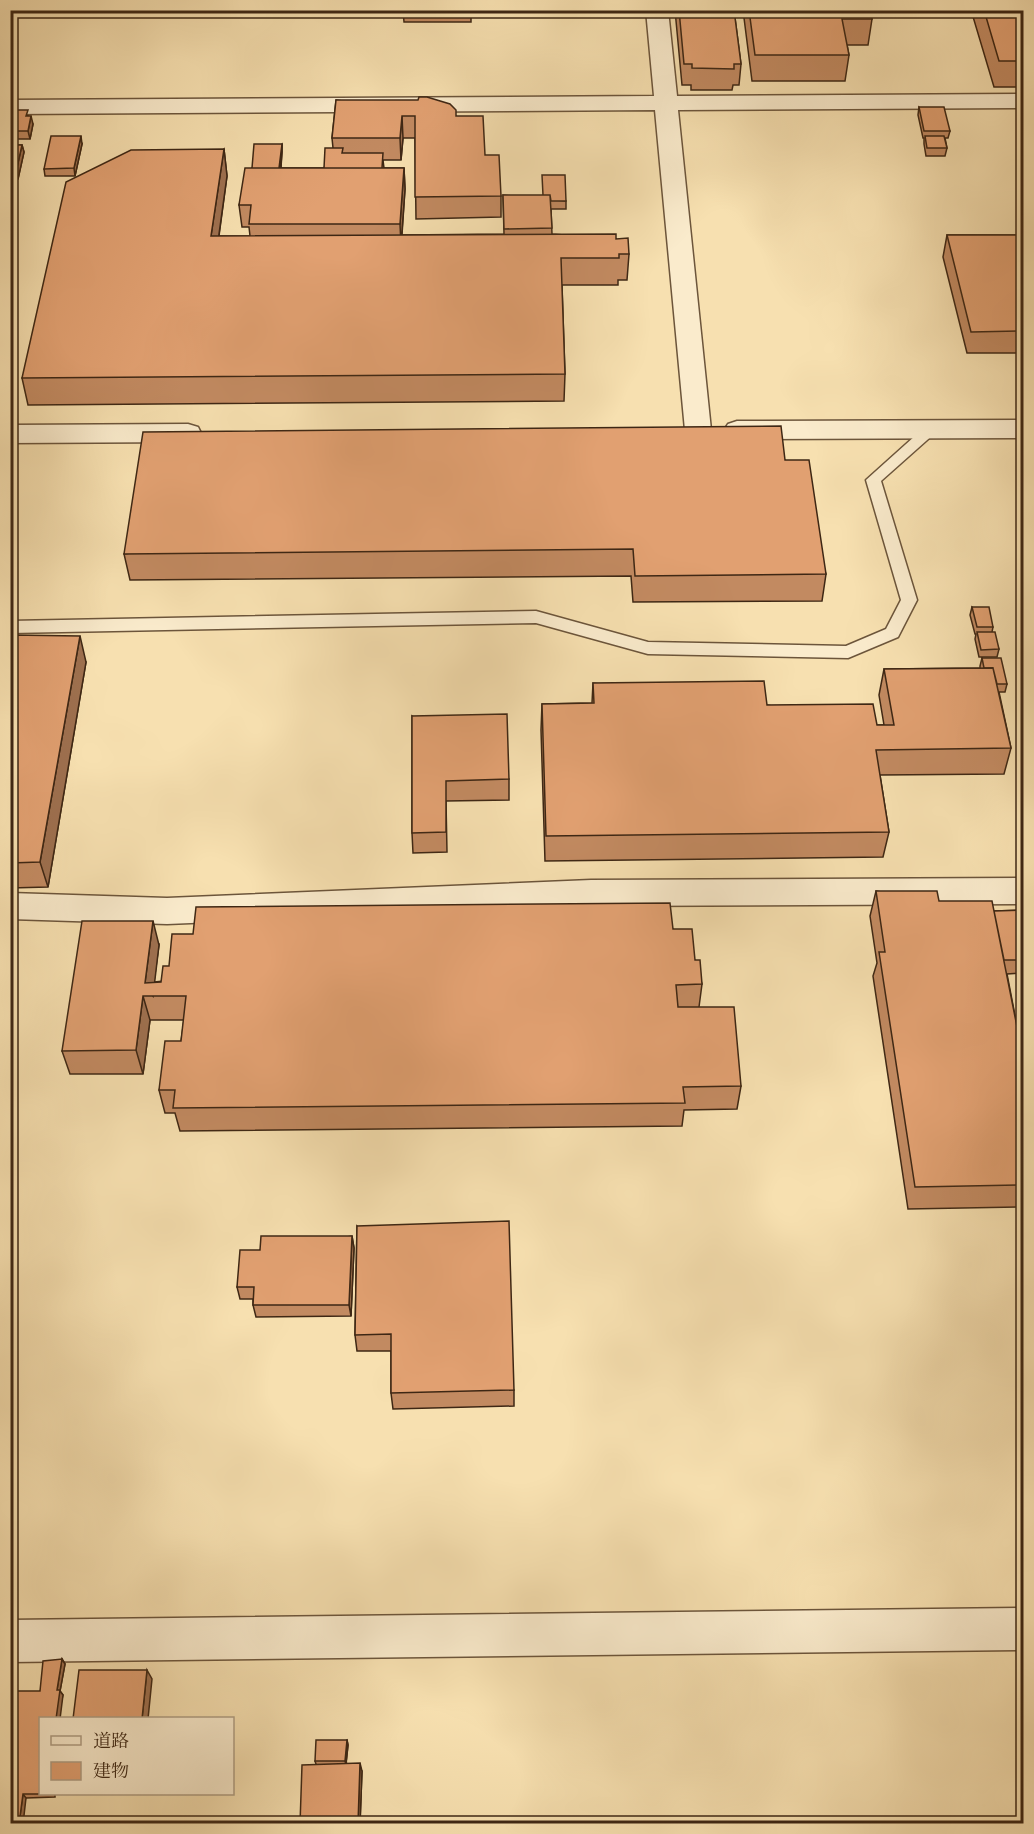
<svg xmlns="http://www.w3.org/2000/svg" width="1034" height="1834" viewBox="0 0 1034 1834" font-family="'IM FELL French Canon','Noto Serif JP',serif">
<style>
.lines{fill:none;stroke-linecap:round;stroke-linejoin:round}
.lane-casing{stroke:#6c553b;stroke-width:3}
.street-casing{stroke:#6c553b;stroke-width:3}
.lane{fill:#faebcc;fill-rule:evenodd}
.street{fill:#faebcc;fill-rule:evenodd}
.wall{fill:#c28a61;stroke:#3e2714;stroke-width:1.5}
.shaded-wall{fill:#9e704f;stroke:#3e2714;stroke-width:1.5}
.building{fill:#e1a071;stroke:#3e2714;stroke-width:1.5}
</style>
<rect width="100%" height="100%" fill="#f7e0b0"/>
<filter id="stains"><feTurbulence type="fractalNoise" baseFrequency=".00333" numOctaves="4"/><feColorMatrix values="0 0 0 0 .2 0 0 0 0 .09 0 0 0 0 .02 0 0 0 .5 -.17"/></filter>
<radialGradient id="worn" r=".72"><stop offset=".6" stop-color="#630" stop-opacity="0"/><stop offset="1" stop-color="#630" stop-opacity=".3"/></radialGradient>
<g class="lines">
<g class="lane-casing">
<path id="lane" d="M930,425L935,427L937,430L935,433L881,481L917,600L898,637L848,658L648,654L536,623L10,633V621L536,611L648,642L846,646L886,629L901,600L866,480L925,427Z"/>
</g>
<g class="street-casing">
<path id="street" d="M646,10H668L677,96L1024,94V108L678,110L711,430L707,436L698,439L689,436L685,430L655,110L10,114V100L654,96Z
M1024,420V438L737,439L728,436L724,430L728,424L737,421Z
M188,424L198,427L201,433L198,439L188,442L10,443V425Z
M1024,878V904L591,906L167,924L10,919V893L167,898L591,880Z
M1024,1608V1650L10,1662V1620Z"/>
</g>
<use href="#lane" class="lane"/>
<use href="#street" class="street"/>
</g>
<path class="wall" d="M403,10H471V22H404Z
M675,10H734L741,64L739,85H733L732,90H691V85H682Z
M743,10H870L872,19L868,45H847L849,55L845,81H752Z
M971,10H1023V87H994Z
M336,100L456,116L485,155L501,196V217L416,219L415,138H403L401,160H383L384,168H404L405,189L402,235L504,234L503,195L566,201V209H551L552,234L616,239L629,254L627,280H618V285H562L565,374L564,401L28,405L22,378L224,149L227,176L219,236H250L249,227H242L239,205L252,168L282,144V152L281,168H324L333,148L332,138Z
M919,107L950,131L948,138H945L947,148L945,156H926L924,144V138H923L918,115Z
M10,110L29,116L33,124L30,139H10Z
M82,144L75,176H45L44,169Z
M10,145H22L24,152L18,179L10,180Z
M947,235H1023V353H967L943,257Z
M785,460L826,574L822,601L633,602L631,576L130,580L124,554Z
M972,607L993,627L992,632L999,649L997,657H979L975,639L976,634H975L970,615Z
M10,635L86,662L48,887L10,888Z
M982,658L1007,684L1005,692H999L1011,748L1004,774L880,775L889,832L883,857L545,861L541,730L542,704L592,703L593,683L767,705L877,725H884L879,695L884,669L980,668V666Z
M412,716L509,779V800L446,801L447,852L413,853L412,833Z
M876,891L994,911L1023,910V973L1007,974L1023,1057V1207L908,1209L873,976L877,963L870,916Z
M673,929L695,960L702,984L699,1007L741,1086L737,1109L684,1110L682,1126L180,1131L175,1113H165L159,1090L181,1041L184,1020H150L143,1074H70L62,1051L159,945L154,982Z
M357,1226L514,1390V1406L393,1409L391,1393V1351H357L355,1335Z
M352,1236L354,1248L351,1316L256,1317L253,1305V1299H240L237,1287L260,1250Z
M62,1659L65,1664L60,1691L63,1695L40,1794H55V1797L26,1798L10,1824L40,1691Z
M347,1740L348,1745L346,1763L362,1771L360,1824H300L316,1764L315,1761Z"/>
<path class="shaded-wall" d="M31,116L33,124L30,139L28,131Z
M402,116L403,138L401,160L400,138Z
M81,136L82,144L75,176L74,168Z
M282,144V152L280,177L279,169Z
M22,145L24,152L18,179L16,172Z
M224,149L227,176L215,263L211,236Z
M404,168L405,189L401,245L400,224Z
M80,636L86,662L48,887L40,862Z
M153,921L159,945L153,996L145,983Z
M143,996L150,1020L143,1074L136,1050Z
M352,1236L354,1248L351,1316L349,1305Z
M62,1659L65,1664L60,1691L63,1695L60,1719H56L57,1690Z
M147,1670L152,1679L148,1719H142Z
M347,1740L348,1745L346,1765L345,1761Z
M360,1763L362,1771L360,1824H358Z
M23,1794L26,1798L23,1824H19Z"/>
<path class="building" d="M679,10H734L741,64H734V69L692,68V64H684Z
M749,10H870L872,19H842L849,55H755Z
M984,10H1023V61H999Z
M419,97H427L450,104L456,110V116H483L485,155H499L501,196L415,197V116H402L400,138H332L336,100H418Z
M919,107H944L950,131H924Z
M10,110H28L26,116H31L28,131H10Z
M51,136H81L74,168L44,169Z
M925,136H944L947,148H927Z
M254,144H282L279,168H252Z
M10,145H22L16,172H10Z
M325,148H343L342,153H383L382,168H324Z
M224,149L211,236L616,234V239L628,238L629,254H619V258H561L565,374L22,378L66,182L131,150Z
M245,168H404L400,224H249L251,205H239Z
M542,175H565L566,201H551L550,195H543Z
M503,195H550L552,228L504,229Z
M947,235H1023V331L971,332Z
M781,426L785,460H809L826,574L635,576L633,549L124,554L143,432Z
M972,607H989L993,627H977Z
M977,632H995L999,649L981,650Z
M10,635L80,636L40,862L10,863Z
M982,658H1001L1007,684H997L993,668H984Z
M993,668L1011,748L876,750L889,832L546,836L542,704L594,703L593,683L764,681L767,705L873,704L877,725H894L884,669Z
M507,714L509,779L446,781V832L412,833V716Z
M876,891H937L939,901H992L1023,1057V1185L915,1187L879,952H885Z
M670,903L673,929H692L695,960H700L702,984L676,985L678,1007H734L741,1086L683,1087L685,1103L173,1108L175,1090H159L165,1041H181L186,996H143L136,1050L62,1051L82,921H153L145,983L161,982L163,966H169L172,934H193L196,907Z
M1023,910V960H1004L994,911Z
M509,1221L514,1390L391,1393V1334L355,1335L357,1226Z
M261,1236H352L349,1305H253L254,1287H237L240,1250H260Z
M62,1659L57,1690H60L56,1719H40V1794H41H23L19,1824H10V1691H40L43,1661Z
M79,1670H147L142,1719H73Z
M316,1740H347L345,1761H315Z
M360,1763L358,1824H300L302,1765Z"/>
<rect width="1034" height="1834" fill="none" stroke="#f7e0b0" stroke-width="36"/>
<rect x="12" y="12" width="1010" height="1810" fill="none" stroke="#3e2714" stroke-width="3"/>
<rect x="18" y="18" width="998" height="1798" fill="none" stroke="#3e2714" stroke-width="1.5"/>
<rect x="39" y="1717" width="195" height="78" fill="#faebcc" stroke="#af9d82" stroke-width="1.5"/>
<rect x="51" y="1736" width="30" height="9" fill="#faebcc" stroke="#af9d82" stroke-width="1.5"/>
<text x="93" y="1747" font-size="18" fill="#3e2714">道路</text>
<rect x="51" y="1762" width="30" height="18" fill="#e1a071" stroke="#af9d82" stroke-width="1.5"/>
<text x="93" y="1777" font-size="18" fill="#3e2714">建物</text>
<rect width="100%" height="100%" filter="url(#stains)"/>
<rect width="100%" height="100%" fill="url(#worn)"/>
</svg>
